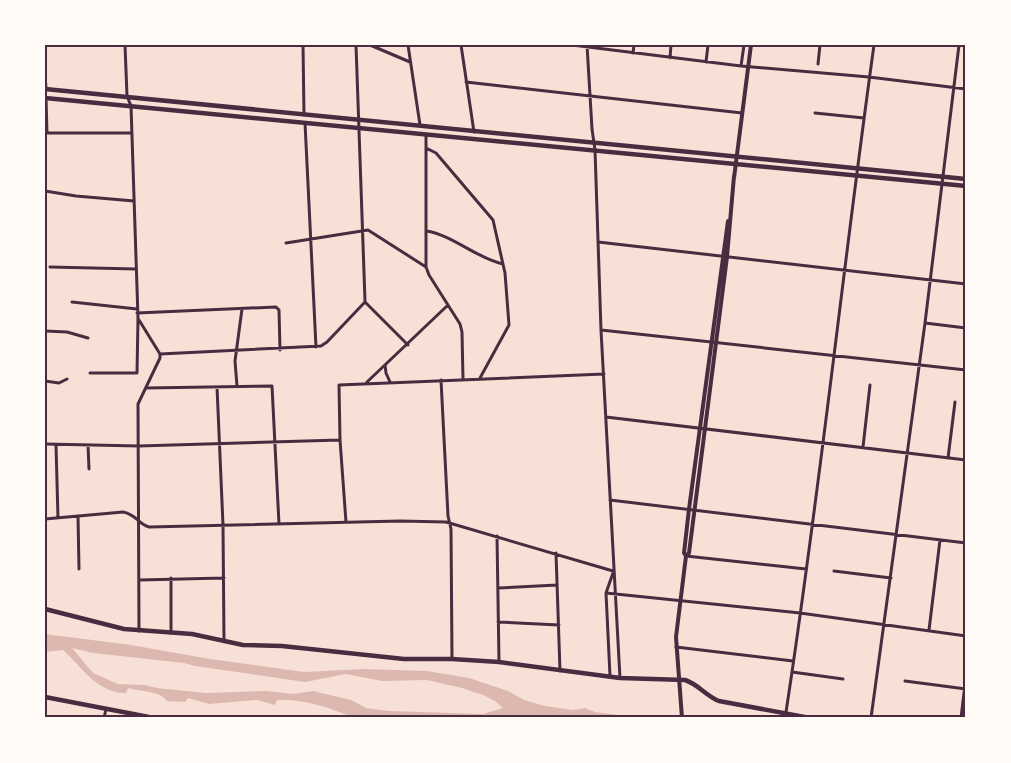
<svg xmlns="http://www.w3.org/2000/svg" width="1011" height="763" viewBox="0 0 1011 763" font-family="'Libre Baskerville',serif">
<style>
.water{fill:#dcb8b0;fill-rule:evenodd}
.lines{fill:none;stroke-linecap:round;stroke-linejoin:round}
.minor{stroke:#4a2c40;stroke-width:3}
.secondary{stroke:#4a2c40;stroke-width:4}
.primary{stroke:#4a2c40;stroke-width:4.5}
.neatline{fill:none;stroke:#4a2c40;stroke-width:2}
</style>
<rect width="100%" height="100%" fill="#f7e1d7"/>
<path class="water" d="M45,634L131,645L210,659L304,672L364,669L427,671L469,678L508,691L524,700L545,706L573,710L585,708L595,712L643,718H354C329,707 305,699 277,700L275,705L257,700L209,704L188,698L185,702L167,701C159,690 141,692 128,688L126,693C97,693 83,668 63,650L45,652ZM72,648L93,653L184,663L195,666L305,682L346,674L382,681L427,680L462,688L483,695L495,701L503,708L483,714L389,711L366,708L351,700L313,691L293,694L266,691L206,693L157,688L145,685L118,684L93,673Z"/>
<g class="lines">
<path class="minor" d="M125,45H140
M303,45L304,115
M356,45L365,301
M370,45L410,62
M408,45L420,125
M461,45L474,132
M572,45L741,66L869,77L966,89
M587,45L592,129L595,150L601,330L620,678
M633,53L634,45
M670,58L671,45
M706,62L708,45
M818,64L820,45
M741,66L744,45
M45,73L46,89
M466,82L742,113
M46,98L47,133
M815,113L864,118
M305,123L316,347
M45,133H132
M426,135V267L429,275L460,324L462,332L463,379
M426,148L436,153L493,220L505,273L509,325L480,378
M45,191L76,196L134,201
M427,231C454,236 476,258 503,264
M598,242L966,284
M286,243L368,230L426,267
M50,267L136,269
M72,302L137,309
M137,313L276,307L279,310L280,350
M139,320L160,354V358L138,404L139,631
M925,323L966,328
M601,330L966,370
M45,331L67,332L88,338
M160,354L321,346L327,342L365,302L408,345
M385,365L386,373L390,382
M90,373H137L138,318L131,106L127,96L125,45
M441,380L448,516L451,529L452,659
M45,381L59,383L67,379
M367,382L448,305
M237,386L235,361L242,309
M217,387L223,525L224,641
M146,388L272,386L279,524
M606,417L966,460
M45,444L139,446L340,440
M56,445L58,518
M88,445L89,469
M863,447L870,385
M948,458L955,402
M610,500L966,543
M78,516L79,569
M45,519L123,512C136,514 138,524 149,527L400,521L446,522L613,571
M346,522L340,440L339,385L604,374
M497,536L499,662
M556,553L560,671
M686,556L806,569
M834,571L891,578
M139,580L224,578
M498,588L557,585
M606,593L800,613L966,636
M498,622L559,625
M929,630L940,540
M171,633V578
M676,647L793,661
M792,672L843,679
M610,676L606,593L613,573
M905,681L966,689
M786,712C820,491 843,267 874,45
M104,718L106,709
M871,718L925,323L959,45
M961,718L966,676"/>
<path class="secondary" d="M734,178L751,45
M686,556L684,553L689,509L728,221
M682,718L676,637L686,556L689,553L727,257L734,176"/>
<path class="primary" d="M45,89L966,179
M45,98L966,186
M45,609L124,629L192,634L243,645L282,646L404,659H452L499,662L620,678L685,680C698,684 706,696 719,701L810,718
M45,697L149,717L165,718
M223,718H247"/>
</g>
<rect width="1011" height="763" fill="none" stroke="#fffaf5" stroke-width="93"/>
<rect x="46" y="46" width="918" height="670" class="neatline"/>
</svg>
